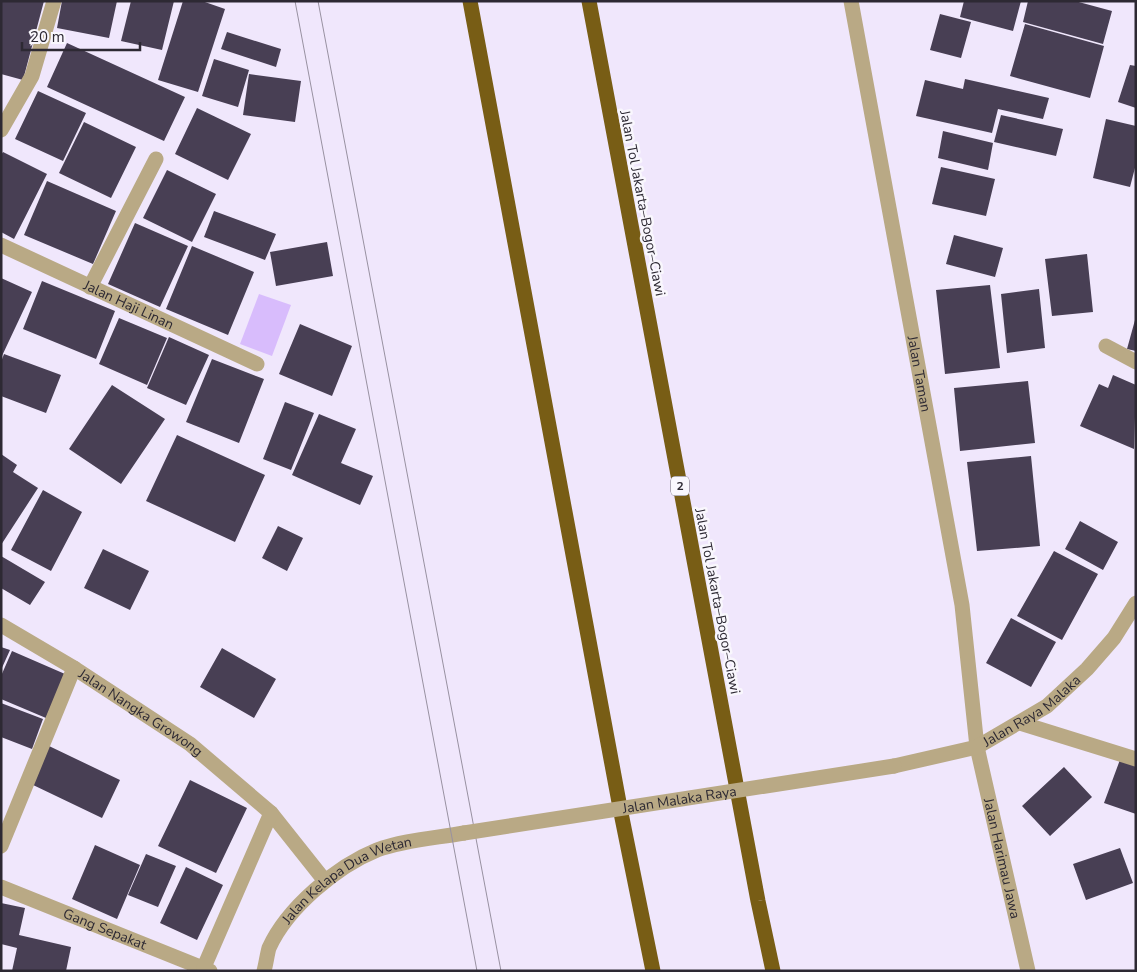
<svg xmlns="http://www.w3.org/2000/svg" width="1137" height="972" viewBox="0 0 1137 972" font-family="'Nunito Sans',sans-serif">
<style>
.green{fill:#d8bcfc}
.building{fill:#483f54}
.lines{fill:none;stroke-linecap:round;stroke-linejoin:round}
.minor{stroke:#b9a985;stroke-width:15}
.highway{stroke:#785d15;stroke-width:15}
.tram{stroke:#9891a1;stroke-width:1}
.minor-bridge{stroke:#b9a985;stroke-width:15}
.labels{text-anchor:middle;stroke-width:5;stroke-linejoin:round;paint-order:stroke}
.shield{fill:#f9f7fd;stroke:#6a6770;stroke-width:1}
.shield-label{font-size:12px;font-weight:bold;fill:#2d2933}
.street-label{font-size:14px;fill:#2d2933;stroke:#f9f7fd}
</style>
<rect width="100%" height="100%" fill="#f0e7fc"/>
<path class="green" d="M259,294L291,305L272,356L240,344Z"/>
<path class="building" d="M1,1H44L23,80L1,74Z
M62,1H117L109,38L57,28Z
M131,1H174L162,50L121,41Z
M183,1H202L225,9L198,92L158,80Z
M964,1H1021L1013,31L960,17Z
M1028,1H1075L1112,11L1103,44L1023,22Z
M940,14L971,22L961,58L930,50Z
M1025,24L1104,46L1090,98L1010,76Z
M227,32L281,49L276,67L221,49Z
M67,43L185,97L164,141L47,87Z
M214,59L249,70L238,107L202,96Z
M1130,65L1136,66V108L1118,102Z
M249,74L301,81L295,122L243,115Z
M965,79L1049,98L1043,119L998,109L992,133L916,116L925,80L963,89Z
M38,91L86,113L63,161L15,139Z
M197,108L251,134L228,180L175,154Z
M1001,115L1063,129L1056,156L994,142Z
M1106,119L1136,126V164L1130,187L1093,178Z
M84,122L136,147L111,198L59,173Z
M943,131L993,143L988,170L938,158Z
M3,152L47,174L14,239L1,232V155Z
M941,167L995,179L986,216L932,204Z
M167,170L216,194L192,242L143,218Z
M47,181L116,211L93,264L24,235Z
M214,211L276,234L265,260L204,237Z
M135,223L188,246L160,307L108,284Z
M954,235L1003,248L995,277L946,264Z
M327,242L333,276L276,286L270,252Z
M192,246L254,272L228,335L166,309Z
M1087,254L1093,312L1052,316L1045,259Z
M1,278L32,292L1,358Z
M42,281L115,311L96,359L23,329Z
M990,285L1000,368L945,374L936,290Z
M1039,289L1045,348L1007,353L1001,294Z
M119,318L167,338L147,385L99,364Z
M1135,320H1136V351L1127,349Z
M300,324L352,346L332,396L279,374Z
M169,337L209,355L186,405L147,388Z
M4,354L61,375L46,413L1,396V362Z
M212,359L264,379L239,443L186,422Z
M1113,375L1136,385L1134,449L1080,426L1099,384L1108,388Z
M1028,381L1035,443L960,451L954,388Z
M112,385L165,419L121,484L69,449Z
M285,402L314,413L291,470L263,459Z
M319,414L356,429L341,463L373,476L360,505L292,475Z
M177,435L265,475L235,542L146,501Z
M1,454L17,465L13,472L38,488L1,545Z
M1031,456L1040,546L977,551L967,462Z
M43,490L82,512L51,571L11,550Z
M1080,521L1118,542L1103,570L1065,549Z
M278,526L303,538L287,571L262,558Z
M103,549L149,571L130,610L84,588Z
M1054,551L1098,574L1062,640L1017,616Z
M1,556L45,582L30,605L1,588Z
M1011,618L1056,642L1031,687L986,663Z
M1,647L10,650L1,670Z
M222,648L276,679L254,718L200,687Z
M12,651L65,674L46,718L1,699V676Z
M1,703L43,719L32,749L1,737Z
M49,746L120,780L102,818L31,784Z
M1121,757L1136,762V814L1104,803Z
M1064,767L1092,797L1050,836L1022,806Z
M190,780L247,808L216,873L158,846Z
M95,845L140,865L117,919L72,899Z
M1120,848L1133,883L1086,900L1073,864Z
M146,854L176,866L158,907L128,895Z
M186,867L223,885L197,940L160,923Z
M1,903L25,908L19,935L71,947L66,971H12L17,948L1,944Z"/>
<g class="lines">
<g class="minor">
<path id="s1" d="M851,1L962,605L977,747L1028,971"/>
<path d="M1,130L32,76L54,1"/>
<path id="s2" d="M1,245L257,364"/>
<path d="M90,287L156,159"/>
<path d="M1106,346L1136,362"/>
<path id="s3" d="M1,625L74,668L190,744L271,813L325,881"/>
<path d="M1020,723L1136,759"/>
<path id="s4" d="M894,766L977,747L1047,706L1087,669L1114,638L1136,603"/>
<path d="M1,846L74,668"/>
<path id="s5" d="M1,887L210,971"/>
<path d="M204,967L271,813"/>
<path id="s6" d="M264,971C266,964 267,955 269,948C287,908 337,866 377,850C404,840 436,838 464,833"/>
</g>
<path class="highway" d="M470,1L621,813L653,971
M589,1L758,901L773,971"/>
<path class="tram" d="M295,1L477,971
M318,1L501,971"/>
<path class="minor-bridge" id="s7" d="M464,833L894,766"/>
</g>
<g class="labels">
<rect class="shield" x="671" y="476.5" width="18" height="19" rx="4"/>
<g class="shield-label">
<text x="680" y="490">2</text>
</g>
<g class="street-label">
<text transform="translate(643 203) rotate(79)" y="5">Jalan Tol Jakarta–Bogor–Ciawi</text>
<text dy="5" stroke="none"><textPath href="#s2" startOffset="141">Jalan Haji Linan</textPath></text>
<text dy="5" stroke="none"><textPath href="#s1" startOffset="379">Jalan Taman</textPath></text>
<text transform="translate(718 601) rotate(79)" y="5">Jalan Tol Jakarta–Bogor–Ciawi</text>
<text dy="5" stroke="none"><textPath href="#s4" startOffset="151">Jalan Raya Malaka</textPath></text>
<text dy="5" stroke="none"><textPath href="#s3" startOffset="165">Jalan Nangka Growong</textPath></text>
<text dy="5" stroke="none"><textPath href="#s7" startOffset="218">Jalan Malaka Raya</textPath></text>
<text dy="5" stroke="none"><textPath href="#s1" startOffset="871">Jalan Harimau Jawa</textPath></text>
<text dy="5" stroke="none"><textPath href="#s6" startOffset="131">Jalan Kelapa Dua Wetan</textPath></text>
<text dy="5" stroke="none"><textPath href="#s5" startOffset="112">Gang Sepakat</textPath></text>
</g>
</g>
<rect width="1137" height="972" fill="none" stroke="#2d2933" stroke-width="5"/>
<path d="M22 42v8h118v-8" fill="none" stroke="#2d2933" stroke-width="2.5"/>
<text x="30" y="42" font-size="15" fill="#2d2933" stroke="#f9f7fd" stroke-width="4" paint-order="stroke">20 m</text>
</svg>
